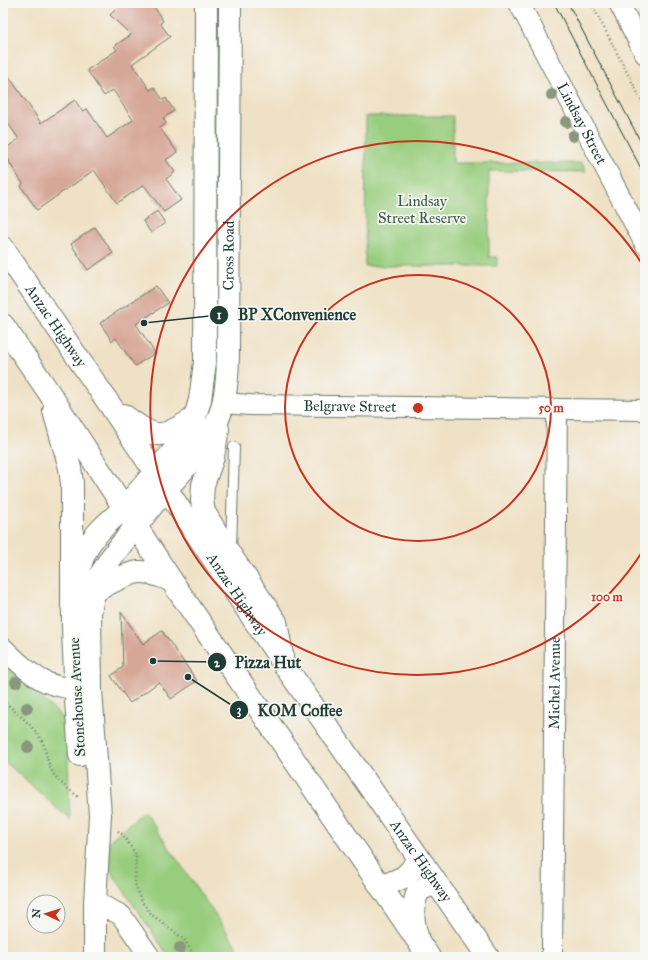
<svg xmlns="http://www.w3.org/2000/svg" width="648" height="960" viewBox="0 0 648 960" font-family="'IM FELL Great Primer',serif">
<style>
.green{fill:#99cd7e;stroke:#5c8559}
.building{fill:#d6a696}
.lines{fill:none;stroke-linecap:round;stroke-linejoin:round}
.lane-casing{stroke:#687667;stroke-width:12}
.street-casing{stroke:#687667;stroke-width:22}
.secondary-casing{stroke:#687667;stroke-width:24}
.highway-casing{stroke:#687667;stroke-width:24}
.path{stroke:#687667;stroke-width:2.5;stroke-dasharray:1 3;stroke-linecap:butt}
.lane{stroke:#fff;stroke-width:10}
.street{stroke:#fff;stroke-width:20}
.secondary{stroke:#fff;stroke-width:22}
.highway{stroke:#fff;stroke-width:22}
.tram{stroke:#1f3d34;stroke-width:1}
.tree{fill:#8a977e}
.ring{fill:none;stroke:#c8321e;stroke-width:2}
.labels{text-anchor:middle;stroke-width:3.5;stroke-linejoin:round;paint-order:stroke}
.street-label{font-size:15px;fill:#1f3d34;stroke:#f6f6f2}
.park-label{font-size:15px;fill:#375a43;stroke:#f6f6f2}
.centre{fill:#c8321e;stroke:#f6f6f2;stroke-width:2}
.ring-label{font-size:12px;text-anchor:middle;font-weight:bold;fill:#c8321e;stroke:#f6f6f2;stroke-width:3.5;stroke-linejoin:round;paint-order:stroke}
.leader{fill:none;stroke:#1f3d34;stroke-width:1.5}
.callout-dot{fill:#1f3d34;stroke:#f6f6f2;stroke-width:1.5}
.mark-label{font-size:12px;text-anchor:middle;font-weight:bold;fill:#fff}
.callout-label{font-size:16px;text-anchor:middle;font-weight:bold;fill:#1f3d34;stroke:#f6f6f2;stroke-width:3.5;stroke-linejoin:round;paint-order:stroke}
</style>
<rect width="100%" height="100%" fill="#f6f6f2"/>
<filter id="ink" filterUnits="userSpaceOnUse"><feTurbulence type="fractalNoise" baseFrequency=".025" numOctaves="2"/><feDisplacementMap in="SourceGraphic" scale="8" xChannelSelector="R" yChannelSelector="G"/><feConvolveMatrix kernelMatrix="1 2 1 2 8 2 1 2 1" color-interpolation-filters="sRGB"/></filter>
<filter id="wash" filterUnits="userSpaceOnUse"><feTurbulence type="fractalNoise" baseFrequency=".012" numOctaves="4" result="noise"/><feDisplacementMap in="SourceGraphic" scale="16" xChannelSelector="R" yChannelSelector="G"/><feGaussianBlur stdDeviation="0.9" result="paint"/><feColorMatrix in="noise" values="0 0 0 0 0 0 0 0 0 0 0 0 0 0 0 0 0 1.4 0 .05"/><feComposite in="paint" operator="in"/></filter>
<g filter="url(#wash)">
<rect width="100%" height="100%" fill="#efe1c5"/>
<path class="green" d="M366,116H453V163H582L586,172L489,171V257H497V266H365Z
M3,662L67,722L70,820L3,760Z
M144,811L244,957H169L111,872L109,841Z"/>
<g id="blocks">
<path class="building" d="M122,3H152L163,21L160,23L170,37L132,64L150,90L154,87L163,100L166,98L174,111L163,118L166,123L160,128L177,152L166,160L175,172L166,179L181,200L164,212L144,185L117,203L94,170L37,210L21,186L23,184L9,162H10L3,151V150L19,139L3,116V68L41,123L75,100L82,111L87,109L107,138L133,120L113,90L104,96L87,70L117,50L114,46L131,35L110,15Z
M157,211L165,223L151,233L143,221Z
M95,227L113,253L88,270L71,244Z
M156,286L168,303L136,324L155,353L135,366L116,338L112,341L100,323Z
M121,612L143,644L162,631L197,681L171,699L159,682L130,703L111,676L123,667Z"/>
</g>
</g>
<g filter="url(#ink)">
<use href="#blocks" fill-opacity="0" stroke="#687667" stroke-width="1"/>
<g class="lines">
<g class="lane-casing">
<path id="lane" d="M231,549L234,447"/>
</g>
<g class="street-casing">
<g id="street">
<path id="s1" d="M519,3L645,244"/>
<path d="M619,3L645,54"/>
<path id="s2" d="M223,403L250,405L645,410"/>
<path d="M3,648C35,678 45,689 91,690"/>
<path d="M95,902L121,915L150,957"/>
<path id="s3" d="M552,957L557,409"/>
</g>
</g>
<g class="secondary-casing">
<path id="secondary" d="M95,591C108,584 124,574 139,572C150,571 161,577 171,580
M80,755C77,721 75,687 74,652C72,615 70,579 89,545C97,531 112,519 124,508
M95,957V902L100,815L91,690L90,614L92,601L99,577L113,555L136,526"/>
</g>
<g class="highway-casing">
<g id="highway">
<path id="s4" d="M3,248L112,408L283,663L488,957"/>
<path d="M3,325L48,391L171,580L429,957"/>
<path d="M54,411L70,468L72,483V606"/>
<path d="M123,415C158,440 158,440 195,418"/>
<path d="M218,429L213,457L203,485L202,501L204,512L231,556L276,622L282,655"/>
<path d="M124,508L177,447L192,427L200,400L205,362L206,3"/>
<path id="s5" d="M136,526C146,514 156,500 167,488C187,466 210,443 220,414C227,394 228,372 228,351L230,3"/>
<path d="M381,887L404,877L412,869L418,857"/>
<path d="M417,936C412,915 411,912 418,891L428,886L437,885"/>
</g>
</g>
<path class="path" d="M591,3L645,107
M3,700C15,712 31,723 40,738C46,747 46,757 50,767C56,781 68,789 80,798
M118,831L124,836L136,855L135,884L142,902L152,915L184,939L195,957"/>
<use href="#lane" class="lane"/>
<use href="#street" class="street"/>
<use href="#secondary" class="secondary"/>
<use href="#highway" class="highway"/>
<path class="tram" d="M554,3L645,176
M568,3L645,150"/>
</g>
<g class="tree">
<circle cx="552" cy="95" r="6"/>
<circle cx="566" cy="122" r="6"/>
<circle cx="573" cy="136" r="6"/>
<circle cx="16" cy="682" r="6"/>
<circle cx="27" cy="708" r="6"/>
<circle cx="28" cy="747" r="6"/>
<circle cx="180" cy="948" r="6"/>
</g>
</g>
<g class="ring">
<circle cx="418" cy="408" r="133"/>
<path d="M644 549A267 267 0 1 1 644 267"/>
</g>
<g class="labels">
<g class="street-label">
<text dy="5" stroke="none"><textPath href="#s1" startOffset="136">Lindsay Street</textPath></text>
<text dy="5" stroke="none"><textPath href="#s5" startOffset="300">Cross Road</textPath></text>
<text dy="5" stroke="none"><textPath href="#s4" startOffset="94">Anzac Highway</textPath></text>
<text dy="5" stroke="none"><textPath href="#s2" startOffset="127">Belgrave Street</textPath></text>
<text dy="5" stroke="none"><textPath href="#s4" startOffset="418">Anzac Highway</textPath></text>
<text dy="5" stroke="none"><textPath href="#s3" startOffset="274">Michel Avenue</textPath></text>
<text transform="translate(77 697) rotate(-93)" y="5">Stonehouse Avenue</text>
<text dy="5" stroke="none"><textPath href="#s4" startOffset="742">Anzac Highway</textPath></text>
</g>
<g class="park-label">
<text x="422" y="206">Lindsay<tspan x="422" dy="17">Street Reserve</tspan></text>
</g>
</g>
<circle cx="418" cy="408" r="6" class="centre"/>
<g class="ring-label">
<text x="551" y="412">50 m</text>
<text x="607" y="601">100 m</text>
</g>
<path class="leader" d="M144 323L219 315M153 661L217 662M188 677L239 710"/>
<g class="callout-dot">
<circle cx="144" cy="323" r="4"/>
<circle cx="153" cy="661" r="4"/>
<circle cx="188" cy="677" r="4"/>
<circle cx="219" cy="315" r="10"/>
<circle cx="217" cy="662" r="10"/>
<circle cx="239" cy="710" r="10"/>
</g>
<g class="mark-label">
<text x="219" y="319">1</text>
<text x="217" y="667">2</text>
<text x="239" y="714">3</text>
</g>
<g class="callout-label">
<text x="297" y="320">BP XConvenience</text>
<text x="268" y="668">Pizza Hut</text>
<text x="300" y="716">KOM Coffee</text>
</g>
<rect width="648" height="960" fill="none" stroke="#f6f6f2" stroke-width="16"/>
<g transform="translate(46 914) rotate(274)"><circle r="19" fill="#f6f6f2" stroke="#a0aca6"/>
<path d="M0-3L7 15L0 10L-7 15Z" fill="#c8321e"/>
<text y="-6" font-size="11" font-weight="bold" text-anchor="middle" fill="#1f3d34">N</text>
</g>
</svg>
